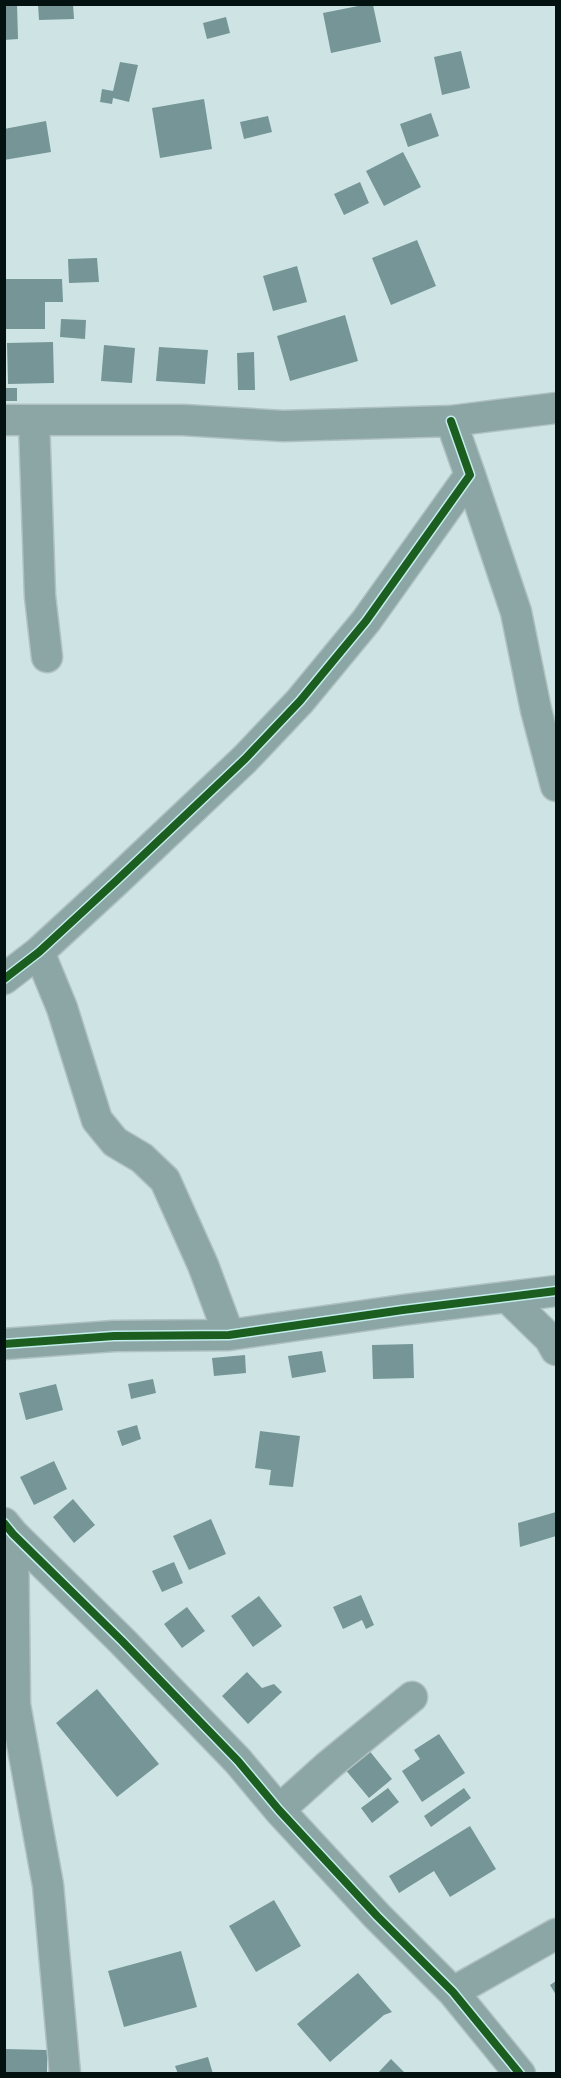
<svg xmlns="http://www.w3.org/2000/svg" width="561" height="2078" viewBox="0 0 561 2078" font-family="Figtree,sans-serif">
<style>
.building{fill:#759596}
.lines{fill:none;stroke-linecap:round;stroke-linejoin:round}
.street-casing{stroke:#afc1c1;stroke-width:33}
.street{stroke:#8ca5a5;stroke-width:30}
.cycleway-casing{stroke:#c4eeee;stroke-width:11}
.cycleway{stroke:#1b5e20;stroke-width:8}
</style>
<rect width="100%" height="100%" fill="#cee4e4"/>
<path class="building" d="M4,4H17L18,39L4,40Z
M38,4H73L74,19L39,20Z
M363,5H373L381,42L331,53L323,13Z
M226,17L230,33L207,39L203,23Z
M461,51L470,88L442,95L434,57Z
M120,62L138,65L129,102L113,98L112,104L100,102L102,89L113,91Z
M204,99L212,149L160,158L152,108Z
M431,113L439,136L408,147L400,124Z
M268,116L272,132L244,139L240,122Z
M46,121L51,152L4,160V129Z
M403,152L421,187L384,206L366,171Z
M360,182L369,203L344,215L334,194Z
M417,240L436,286L391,305L372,258Z
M97,258L99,282L69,283L68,259Z
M297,266L307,302L273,311L263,276Z
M6,279H62L63,302H45V329H6Z
M345,315L358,361L290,381L277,336Z
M61,319L86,320L85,339L60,337Z
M53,342L54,383L8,384L7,343Z
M104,345L135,348L132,383L101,381Z
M159,347L208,350L205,384L156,381Z
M254,352L255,390H238L237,353Z
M4,388H17V401H4Z
M413,1344L414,1378L373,1379L372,1345Z
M322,1351L326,1372L292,1378L288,1356Z
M245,1355L246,1373L214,1376L212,1358Z
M153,1379L156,1393L131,1399L128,1384Z
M56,1384L63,1410L26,1420L19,1393Z
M137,1425L141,1439L122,1446L117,1431Z
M260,1431L300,1436L293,1487L269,1485L271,1470L255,1468Z
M54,1461L67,1489L34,1505L20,1477Z
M73,1499L95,1525L74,1543L53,1517Z
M556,1512V1536L520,1547L518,1523Z
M211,1519L226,1554L189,1570L173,1536Z
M174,1562L183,1583L162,1592L152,1571Z
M361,1595L374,1625L366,1629L362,1620L343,1629L333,1607Z
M259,1596L282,1626L253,1647L231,1616Z
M187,1607L205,1631L182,1648L164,1624Z
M247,1672L262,1688L274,1684L282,1692L248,1724L222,1696Z
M97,1689L159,1764L117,1797L56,1723Z
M439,1734L465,1773L422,1802L402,1771L420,1759L414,1750Z
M368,1749L392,1779L369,1798L344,1768Z
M388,1788L399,1802L372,1823L361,1808Z
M464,1788L471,1798L431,1827L424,1816Z
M470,1826L496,1869L450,1897L434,1871L399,1893L389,1876Z
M274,1900L301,1946L256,1972L229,1926Z
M181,1951L197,2007L124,2027L108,1971Z
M358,1973L392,2012L384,2015L330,2062L297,2024Z
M556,1981V1995L550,1985Z
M4,2049L47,2050V2074H4Z
M208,2057L213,2074H178L175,2066Z
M391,2059L406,2074H377Z"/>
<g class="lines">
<g class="street-casing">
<path id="street" d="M4,420H183L283,426L451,421L556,408
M34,420L40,596L47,657
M470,475L516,612L536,710L556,786
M39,952L62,1008L97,1120L115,1142L142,1158L165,1180L203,1265L229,1335
M4,979L39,952L116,881L245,759L300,701L366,621L470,475L451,421
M508,1298L550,1339L556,1350
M4,1344L114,1336L229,1335L403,1310L556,1291
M4,1523L13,1534L122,1641L238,1761L279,1810L377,1916L453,1992L520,2074
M13,1534L15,1705L48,1885L65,2074
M279,1810L329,1765L412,1697
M453,1992L556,1934"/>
</g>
<use href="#street" class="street"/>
<g class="cycleway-casing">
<path id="cycleway" d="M4,979L39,952L116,881L245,759L300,701L366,621L470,475L451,421
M4,1344L114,1336L229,1335L403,1310L556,1291
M4,1523L13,1534L122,1641L238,1761L279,1810L377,1916L453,1992L520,2074"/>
</g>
<use href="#cycleway" class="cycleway"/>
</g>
<rect width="561" height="2078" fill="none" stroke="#031111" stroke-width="12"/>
</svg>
